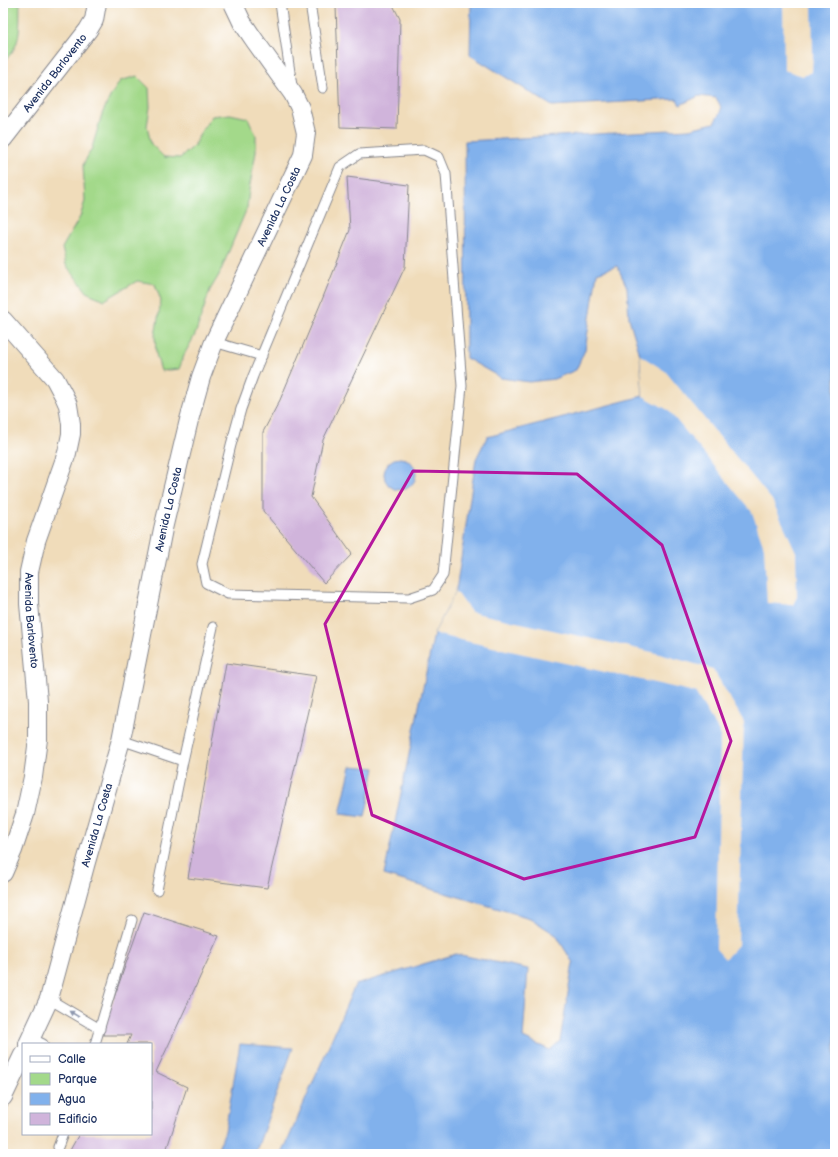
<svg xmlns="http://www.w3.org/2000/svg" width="838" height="1157" viewBox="0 0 838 1157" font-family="'Balsamiq Sans',sans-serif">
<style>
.green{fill:#a3d98a;stroke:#5f8474}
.water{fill:#81b1ec;stroke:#4e70a5}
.pier{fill:#f0dcba}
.building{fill:#d0b4db}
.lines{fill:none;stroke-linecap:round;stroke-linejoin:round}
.lane-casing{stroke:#86868c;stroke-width:11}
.street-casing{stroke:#86868c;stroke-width:20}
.lane{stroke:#fff;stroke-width:9}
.street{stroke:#fff;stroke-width:18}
.oneway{fill:#8d97ae}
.marked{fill:none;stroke:#b5179e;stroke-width:3;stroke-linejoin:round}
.labels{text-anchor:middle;stroke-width:4;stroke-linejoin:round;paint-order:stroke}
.street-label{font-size:11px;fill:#1b2f5e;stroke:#fff}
</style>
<rect width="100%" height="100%" fill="#fff"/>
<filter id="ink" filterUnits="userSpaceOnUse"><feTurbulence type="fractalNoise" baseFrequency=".025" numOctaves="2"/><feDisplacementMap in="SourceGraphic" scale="8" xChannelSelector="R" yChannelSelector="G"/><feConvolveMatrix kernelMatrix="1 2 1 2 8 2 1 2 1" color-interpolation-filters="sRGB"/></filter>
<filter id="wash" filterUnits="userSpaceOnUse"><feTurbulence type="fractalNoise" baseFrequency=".012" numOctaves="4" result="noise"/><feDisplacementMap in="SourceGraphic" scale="16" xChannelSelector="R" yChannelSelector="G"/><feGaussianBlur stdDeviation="0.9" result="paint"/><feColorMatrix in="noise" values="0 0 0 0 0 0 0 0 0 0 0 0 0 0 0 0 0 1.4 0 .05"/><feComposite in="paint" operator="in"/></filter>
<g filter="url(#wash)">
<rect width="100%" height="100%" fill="#f0dcba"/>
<path class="green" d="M3,3H20C19,27 23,45 3,62Z
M137,76L149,88L150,107L147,126L151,144L164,157L180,158L194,146L202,130L212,116L230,114L248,118L256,135V152L249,190L247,208L219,275L210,290L195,335L185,353L179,369L161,371L156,354L155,336L161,301L155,284L137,281L105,300L88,293L66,265L62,248L80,217L85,201L83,165L92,148L102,114L110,97L120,81Z"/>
<path class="water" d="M471,3H835V1154H282L355,985L456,954L528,969L523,1038L550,1050L560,1041L573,963L556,935L530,918L384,875L434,634L456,591L476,459L487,437L643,396L640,355L629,318L627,287L617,266L597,273L585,350L576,370L554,379L529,382L501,378L466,358L465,141L689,129L714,123C721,111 724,110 716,98L699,96L680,105L677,99L552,106L470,55Z
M384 474a16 16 0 1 1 32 0a16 16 0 1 1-32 0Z
M351,766L375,768L365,817L340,814Z
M240,1044L293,1048L255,1154H216L225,1131Z"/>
<path class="pier" d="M783,3H812L813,54L812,72L803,76L784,70Z
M640,355L665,371L772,500L796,552L797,597L793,605L767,603L764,547L752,512L668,410L643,396Z
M456,591L471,612L652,652L713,669L744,722L738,945L725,959L716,949L720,733L695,692L434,634Z"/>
<g id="blocks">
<path class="building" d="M334,3H392L400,19L397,129L340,127L336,6Z
M347,177L409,185L405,267L323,440L311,497L352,554L324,583L263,511V432L280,400L320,305L350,230Z
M226,663L316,676L267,888L188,878Z
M144,912L219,936L156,1072L187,1087L165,1154H68L79,1134H151V1044H127L131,1035H101Z"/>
</g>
</g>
<g filter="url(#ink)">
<use href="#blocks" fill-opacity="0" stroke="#86868c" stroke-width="1"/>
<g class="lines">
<g class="lane-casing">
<path id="lane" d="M280,3L292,86
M310,3L323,88
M424,150L439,157L446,174L462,386L443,575L433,590L409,598L228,594L206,583L202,564L231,445L241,409L253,376L340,167L359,154Z
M214,342L262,356
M121,740L183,761
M157,890L183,761L213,627
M49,999L100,1029
M31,1038L43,1044
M95,1044L132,920
M58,1147L63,1134"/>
</g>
<g class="street-casing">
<g id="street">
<path id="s1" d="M3,139L88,30L94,20L97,3"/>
<path id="s2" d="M3,320L55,379L64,396L68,405L71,424V434L67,453L36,541L29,572V604L38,701V739L33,777L25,814L13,850L3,873"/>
<path id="s3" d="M28,1044L49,999L86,862L121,740L163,529L189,420L201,377L214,342L303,155L306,133L300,108L293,94L255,41L242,22L233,3"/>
<path d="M3,1097L23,1055"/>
</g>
</g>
<use href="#lane" class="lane"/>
<use href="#street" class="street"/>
</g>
<defs><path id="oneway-solid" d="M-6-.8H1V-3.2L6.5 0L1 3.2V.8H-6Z"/></defs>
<use class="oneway" href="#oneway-solid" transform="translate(74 1014) rotate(-149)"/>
</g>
<path class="marked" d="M413,471L577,474L662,545L731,741L695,837L524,879L372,815L325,624Z"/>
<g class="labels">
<g class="street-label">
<text dy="4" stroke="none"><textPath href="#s1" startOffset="84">Avenida Barlovento</textPath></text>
<text dy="4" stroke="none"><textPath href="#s3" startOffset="878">Avenida La Costa</textPath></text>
<text dy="4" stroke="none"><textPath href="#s3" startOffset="554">Avenida La Costa</textPath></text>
<text dy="4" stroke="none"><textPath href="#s2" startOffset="330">Avenida Barlovento</textPath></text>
<text dy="4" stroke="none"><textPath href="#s3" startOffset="230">Avenida La Costa</textPath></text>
</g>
</g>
<rect width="838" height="1157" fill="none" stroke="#fff" stroke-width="16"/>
<rect x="22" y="1043" width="130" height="92" fill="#ffffff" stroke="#a4acbf"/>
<rect x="30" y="1056" width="20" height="6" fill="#ffffff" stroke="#a4acbf"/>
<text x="58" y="1063" font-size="12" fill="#1b2f5e">Calle</text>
<rect x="30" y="1073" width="20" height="12" fill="#a3d98a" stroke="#a4acbf"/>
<text x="58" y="1083" font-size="12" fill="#1b2f5e">Parque</text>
<rect x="30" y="1093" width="20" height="12" fill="#81b1ec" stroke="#a4acbf"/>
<text x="58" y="1103" font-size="12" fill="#1b2f5e">Agua</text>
<rect x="30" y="1113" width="20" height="12" fill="#d0b4db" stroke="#a4acbf"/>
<text x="58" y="1123" font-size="12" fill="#1b2f5e">Edificio</text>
</svg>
